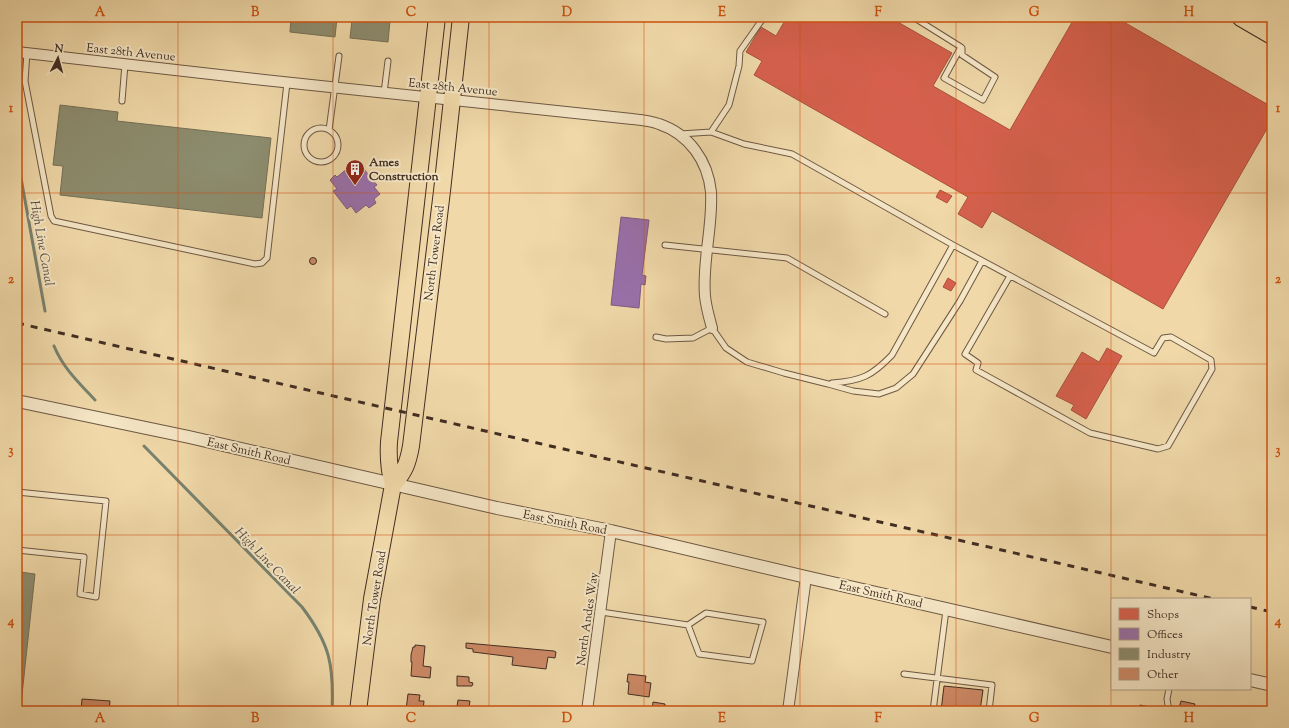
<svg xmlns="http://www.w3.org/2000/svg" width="1289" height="728" viewBox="0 0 1289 728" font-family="'Sorts Mill Goudy',serif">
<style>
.shops{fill:#d6604d;stroke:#a95140}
.offices{fill:#9970ab;stroke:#7f5c82}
.industry{fill:#8c8c6e;stroke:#767057}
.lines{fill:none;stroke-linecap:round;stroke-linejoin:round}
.stream{stroke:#77826f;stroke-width:3}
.building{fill:#ce8a67;stroke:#412d22}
.service-casing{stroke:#6d5844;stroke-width:7}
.minor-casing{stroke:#6d5844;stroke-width:12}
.tertiary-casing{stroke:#6d5844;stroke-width:14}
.primary-casing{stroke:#412d22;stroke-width:18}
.motorway-casing{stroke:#412d22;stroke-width:20}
.service{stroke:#f5e6c6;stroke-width:5}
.minor{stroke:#f5e6c6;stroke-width:10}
.tertiary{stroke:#f5e6c6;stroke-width:12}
.primary{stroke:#f0d8a8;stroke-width:16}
.motorway{stroke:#f0d8a8;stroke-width:18}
.rail{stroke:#412d22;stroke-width:3;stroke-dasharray:7 7;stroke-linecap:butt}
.grid{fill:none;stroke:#cf520f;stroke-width:1;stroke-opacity:0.55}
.labels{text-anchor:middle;stroke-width:4;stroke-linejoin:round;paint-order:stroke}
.street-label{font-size:12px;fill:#412d22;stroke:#f5e6c6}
.poi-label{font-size:12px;font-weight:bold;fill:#412d22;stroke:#f5e6c6;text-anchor:start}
.water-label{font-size:13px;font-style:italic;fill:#53493c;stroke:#f5e6c6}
.neatline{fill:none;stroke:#cf520f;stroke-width:1.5}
.grid-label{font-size:13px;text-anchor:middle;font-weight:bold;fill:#cf520f}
</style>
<rect width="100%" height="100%" fill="#f0d8a8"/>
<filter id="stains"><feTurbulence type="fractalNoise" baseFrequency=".005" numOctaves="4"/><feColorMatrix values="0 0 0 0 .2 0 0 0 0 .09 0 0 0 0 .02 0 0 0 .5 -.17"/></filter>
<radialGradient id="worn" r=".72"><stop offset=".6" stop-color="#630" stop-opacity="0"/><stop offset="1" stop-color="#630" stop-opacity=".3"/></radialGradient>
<path class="shops" d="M787,17H889L952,53L933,86L1010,130L1075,17H1115L1272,107V120L1163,309L992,211L982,228L958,214L968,197L754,75L762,61L746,52L761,27L776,36Z
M940,190L952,196L947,203L936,197Z
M948,278L956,283L951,291L943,287Z
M1107,348L1122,356L1086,419L1071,410L1074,405L1056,396L1082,352L1099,362Z"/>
<path class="offices" d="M353,161L360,170L363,168L377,185L374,187L380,194L374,199L376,203L369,208L366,205L356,213L351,206L347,209L333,191L337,189L330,180L335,175L337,177L348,168L347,166Z
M621,217L649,220L642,275L646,276L645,285L641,284L639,308L611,305Z"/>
<path class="industry" d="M291,17H386V20L390,21L388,42L350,38L352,20L337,18L335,37L290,32Z
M60,105L118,112L117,121L271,138L262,218L60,195L63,166L53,165Z
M17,562L21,563L20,572L35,574L21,704L17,703Z"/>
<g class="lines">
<path class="stream" d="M34,20L38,17
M17,156L45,311
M54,346C63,368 79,383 95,400
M144,446L302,607C330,644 334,665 332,711"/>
</g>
<path class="building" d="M309.5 261a3.5 3.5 0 1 1 7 0a3.5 3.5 0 1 1-7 0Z
M466,643L554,651L556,652L555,658L548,657L546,669L512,665L513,657L473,652V649L466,648Z
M415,645L425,646L423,666L431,667L430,678L411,676L412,662H411V655L413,647H415Z
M628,674L646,676L645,682L651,683L649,697L628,694L629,682H627Z
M457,676L469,677V682L473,683L472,686H457Z
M944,686L983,690L980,711H941Z
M408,694L420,695L419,701H424L423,711H403L406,710Z
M82,699L110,701L109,711L81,710Z
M458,700L470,701L469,707L457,706Z
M1181,701L1195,704L1193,711H1178Z
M653,702L665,704L664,711H652Z
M1140,705L1165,710V711H1139Z"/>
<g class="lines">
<g class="service-casing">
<path id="service" d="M913,17L961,47L962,48V55L995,77L983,100L944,78L961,47
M27,53L25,81L51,216L54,221L255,264L262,263L267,258L287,83
M384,93L388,61
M122,101L125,64
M304 145a17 17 0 1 1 34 0a17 17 0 1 1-34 0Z
M329,130L339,56
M711,132L729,105L739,66L740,51L764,17
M680,134L711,132L744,144L792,154L953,245L1154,353L1163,338L1171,337L1211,360L1212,369L1168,446L1158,449L1090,433L976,370L978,363L965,354L1010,276
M665,245L787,258L885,314
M656,337L666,339L693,338L712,328L726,348L747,362L784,373L828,384L853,391L879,394L896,388L913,374L960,301L982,261
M832,383C861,381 872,376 892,355L953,245
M17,492L106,501L96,597L80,594L84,557L17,550
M601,612L688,625L706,613L763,622L752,661L699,654L688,625
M904,674L992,685L989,711
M933,711L946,610
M1169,711L1167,699L1169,689"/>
</g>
<g class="minor-casing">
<path id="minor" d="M17,52L264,80L632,119C641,120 651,121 659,124C689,134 708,161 711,192C713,227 702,261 705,296C706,307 709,317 712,328
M587,711L611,531
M788,711L806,577"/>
</g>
<g class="tertiary-casing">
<path id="tertiary" d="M17,401L189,437L497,508L611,531L806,577L1112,647
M1250,680L1272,685"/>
</g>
<g class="primary-casing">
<path id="primary" d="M393,485C405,471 408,463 411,446L442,191L461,17
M358,711L372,599L393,485C389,470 388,458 389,442L437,17"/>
</g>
<g class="motorway-casing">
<path id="motorway" d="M1241,17L1272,35"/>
</g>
<use href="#service" class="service"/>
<use href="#minor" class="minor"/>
<use href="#tertiary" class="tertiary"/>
<use href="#primary" class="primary"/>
<use href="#motorway" class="motorway"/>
<path class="rail" d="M17,323L1214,599
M1250,607L1272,612"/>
</g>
<path class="grid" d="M178,17V711M333,17V711M489,17V711M644,17V711M800,17V711M956,17V711M1111,17V711M17,193H1272M17,364H1272M17,535H1272"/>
<defs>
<g id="building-pin" transform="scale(1)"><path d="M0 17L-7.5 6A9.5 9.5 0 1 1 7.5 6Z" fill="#8f2418" stroke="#f5e6c6"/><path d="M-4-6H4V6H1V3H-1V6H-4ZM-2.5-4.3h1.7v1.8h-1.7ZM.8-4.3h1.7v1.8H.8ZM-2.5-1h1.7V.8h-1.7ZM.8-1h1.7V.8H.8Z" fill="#fff"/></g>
</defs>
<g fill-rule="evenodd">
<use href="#building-pin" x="355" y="169"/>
</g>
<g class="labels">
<g class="street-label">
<text transform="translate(131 52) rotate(6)" y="4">East 28th Avenue</text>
<text transform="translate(453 87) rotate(6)" y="4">East 28th Avenue</text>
<text transform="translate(434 253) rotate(-83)" y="4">North Tower Road</text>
<text transform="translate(249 451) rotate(13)" y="4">East Smith Road</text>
<text transform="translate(565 522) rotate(11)" y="4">East Smith Road</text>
<text transform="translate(881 594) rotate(13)" y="4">East Smith Road</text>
<text transform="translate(374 598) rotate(-81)" y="4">North Tower Road</text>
<text transform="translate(587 619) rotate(-82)" y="4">North Andes Way</text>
</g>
<g class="poi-label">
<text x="369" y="166">Ames<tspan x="369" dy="14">Construction</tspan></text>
</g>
<g class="water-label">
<text transform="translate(43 243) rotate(80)" y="5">High Line Canal</text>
<text transform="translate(268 560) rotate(46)" y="5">High Line Canal</text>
</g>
</g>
<rect width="1289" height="728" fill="none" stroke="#f0d8a8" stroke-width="44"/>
<rect x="1111" y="598" width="140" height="92" fill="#f5e6c6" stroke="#ad9c84"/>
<rect x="1119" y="608" width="20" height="12" fill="#d6604d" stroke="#ad9c84"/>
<text x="1147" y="618" font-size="12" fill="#412d22">Shops</text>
<rect x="1119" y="628" width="20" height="12" fill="#9970ab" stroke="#ad9c84"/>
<text x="1147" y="638" font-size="12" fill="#412d22">Offices</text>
<rect x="1119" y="648" width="20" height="12" fill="#8c8c6e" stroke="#ad9c84"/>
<text x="1147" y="658" font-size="12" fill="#412d22">Industry</text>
<rect x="1119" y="668" width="20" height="12" fill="#ce8a67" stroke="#ad9c84"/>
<text x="1147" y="678" font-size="12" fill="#412d22">Other</text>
<g transform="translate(58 58) rotate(6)" stroke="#f5e6c6" stroke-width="3" paint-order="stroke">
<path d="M0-3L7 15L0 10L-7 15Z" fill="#412d22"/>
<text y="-6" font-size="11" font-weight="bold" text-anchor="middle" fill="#412d22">N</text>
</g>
<rect x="22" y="22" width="1245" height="684" class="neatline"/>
<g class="grid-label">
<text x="100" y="16">A</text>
<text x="255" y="16">B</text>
<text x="411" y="16">C</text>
<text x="567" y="16">D</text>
<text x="722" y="16">E</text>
<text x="878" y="16">F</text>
<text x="1034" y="16">G</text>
<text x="1189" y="16">H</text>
<text x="11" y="112">1</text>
<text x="1278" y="112">1</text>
<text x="11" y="283">2</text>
<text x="1278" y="283">2</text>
<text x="11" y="454">3</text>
<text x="1278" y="454">3</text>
<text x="11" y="625">4</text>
<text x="1278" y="625">4</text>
<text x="100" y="722">A</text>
<text x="255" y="722">B</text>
<text x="411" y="722">C</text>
<text x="567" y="722">D</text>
<text x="722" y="722">E</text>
<text x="878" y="722">F</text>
<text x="1034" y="722">G</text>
<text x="1189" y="722">H</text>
</g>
<rect width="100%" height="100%" filter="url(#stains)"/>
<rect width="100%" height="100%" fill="url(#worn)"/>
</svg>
